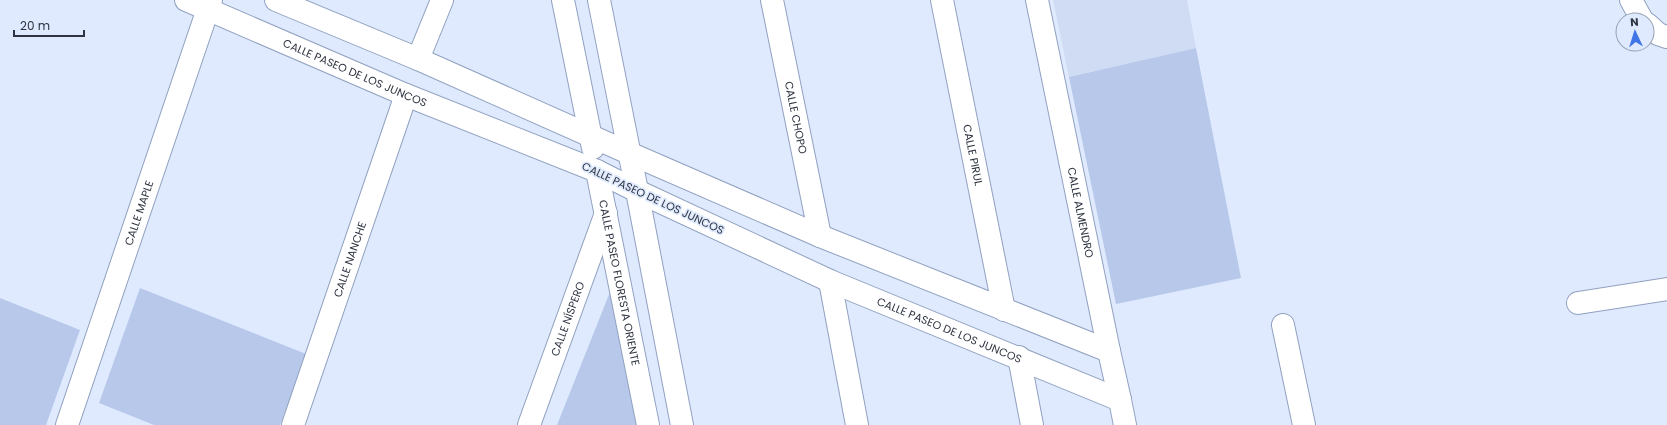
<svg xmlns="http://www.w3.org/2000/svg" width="1667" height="425" viewBox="0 0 1667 425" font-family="Poppins,sans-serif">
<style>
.built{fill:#d0dcf4}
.green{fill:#b7c8ea}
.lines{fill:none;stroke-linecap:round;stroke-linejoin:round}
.minor-casing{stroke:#90a1c0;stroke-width:24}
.tertiary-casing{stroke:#90a1c0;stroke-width:24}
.secondary-casing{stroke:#90a1c0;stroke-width:24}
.minor{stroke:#fff;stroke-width:22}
.tertiary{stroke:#fff;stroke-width:22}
.secondary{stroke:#fff;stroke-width:22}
.labels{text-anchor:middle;stroke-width:3.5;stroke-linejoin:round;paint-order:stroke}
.street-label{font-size:11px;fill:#2e3441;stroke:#dfeafe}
</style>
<rect width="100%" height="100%" fill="#dfeafe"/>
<path class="built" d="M1053,0H1187L1196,48L1069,77Z"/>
<path class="green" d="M1196,48L1241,278L1116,304L1069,77Z
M612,287L638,425H557Z
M140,288L306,354L280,425H154L99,403Z
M0,298L80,330L46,425H0Z"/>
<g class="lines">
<g class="minor-casing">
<g id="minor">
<path id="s1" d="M772,0L820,236"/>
<path id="s2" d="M942,0L1004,310"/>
<path id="s3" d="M1037,0L1109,351"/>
<path d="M1631,0L1642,20"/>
<path d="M1647,24L1658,34L1667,37"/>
<path d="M418,59L442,0"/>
<path d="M830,281L857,425"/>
<path d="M1578,303L1667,289"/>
<path d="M1283,325L1304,425"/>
<path d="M1019,357L1032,425"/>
<path d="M1120,400L1125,425"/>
<path id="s4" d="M67,425L211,0"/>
<path id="s5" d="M293,425L406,95"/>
<path id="s6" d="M529,425L606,213"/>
</g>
</g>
<g class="tertiary-casing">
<g id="tertiary">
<path d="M629,153L820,236L1109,351L1120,400"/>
<path id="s7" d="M597,171L648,425"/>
<path id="s8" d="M637,191L830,281L1120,400"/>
<path d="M637,191L682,425"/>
</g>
</g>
<g class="secondary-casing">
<g id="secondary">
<path id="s9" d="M186,0L406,95L597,171L637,191"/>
<path d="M276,0L418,59L629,153"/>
<path d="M563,0L593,148"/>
<path d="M599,0L637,191"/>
</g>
</g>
<use href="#minor" class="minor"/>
<use href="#tertiary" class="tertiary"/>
<use href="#secondary" class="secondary"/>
</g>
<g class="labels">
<g class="street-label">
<text dy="4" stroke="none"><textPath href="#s9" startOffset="184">CALLE PASEO DE LOS JUNCOS</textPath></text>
<text dy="4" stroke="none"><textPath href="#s1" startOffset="120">CALLE CHOPO</textPath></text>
<text dy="4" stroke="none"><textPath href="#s2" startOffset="158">CALLE PIRUL</textPath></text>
<text transform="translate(653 198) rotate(25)" y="4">CALLE PASEO DE LOS JUNCOS</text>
<text dy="4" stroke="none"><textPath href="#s4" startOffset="224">CALLE MAPLE</textPath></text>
<text dy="4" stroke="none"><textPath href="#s3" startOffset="217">CALLE ALMENDRO</textPath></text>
<text dy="4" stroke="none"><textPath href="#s5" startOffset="175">CALLE NANCHE</textPath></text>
<text dy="4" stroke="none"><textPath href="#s7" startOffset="114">CALLE PASEO FLORESTA ORIENTE</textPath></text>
<text dy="4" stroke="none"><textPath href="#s6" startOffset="113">CALLE NÍSPERO</textPath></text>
<text dy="4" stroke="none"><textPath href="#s8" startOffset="342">CALLE PASEO DE LOS JUNCOS</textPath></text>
</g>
</g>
<g transform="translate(1635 32) rotate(356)"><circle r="19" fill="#dfeafe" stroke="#98a1b2"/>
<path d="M0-3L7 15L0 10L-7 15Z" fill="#4276e7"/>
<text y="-6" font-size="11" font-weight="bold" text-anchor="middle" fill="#2e3441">N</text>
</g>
<path d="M14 30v6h70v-6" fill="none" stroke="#2e3441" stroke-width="2"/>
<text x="20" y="30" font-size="12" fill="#2e3441" stroke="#dfeafe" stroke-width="3" paint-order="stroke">20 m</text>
</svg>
